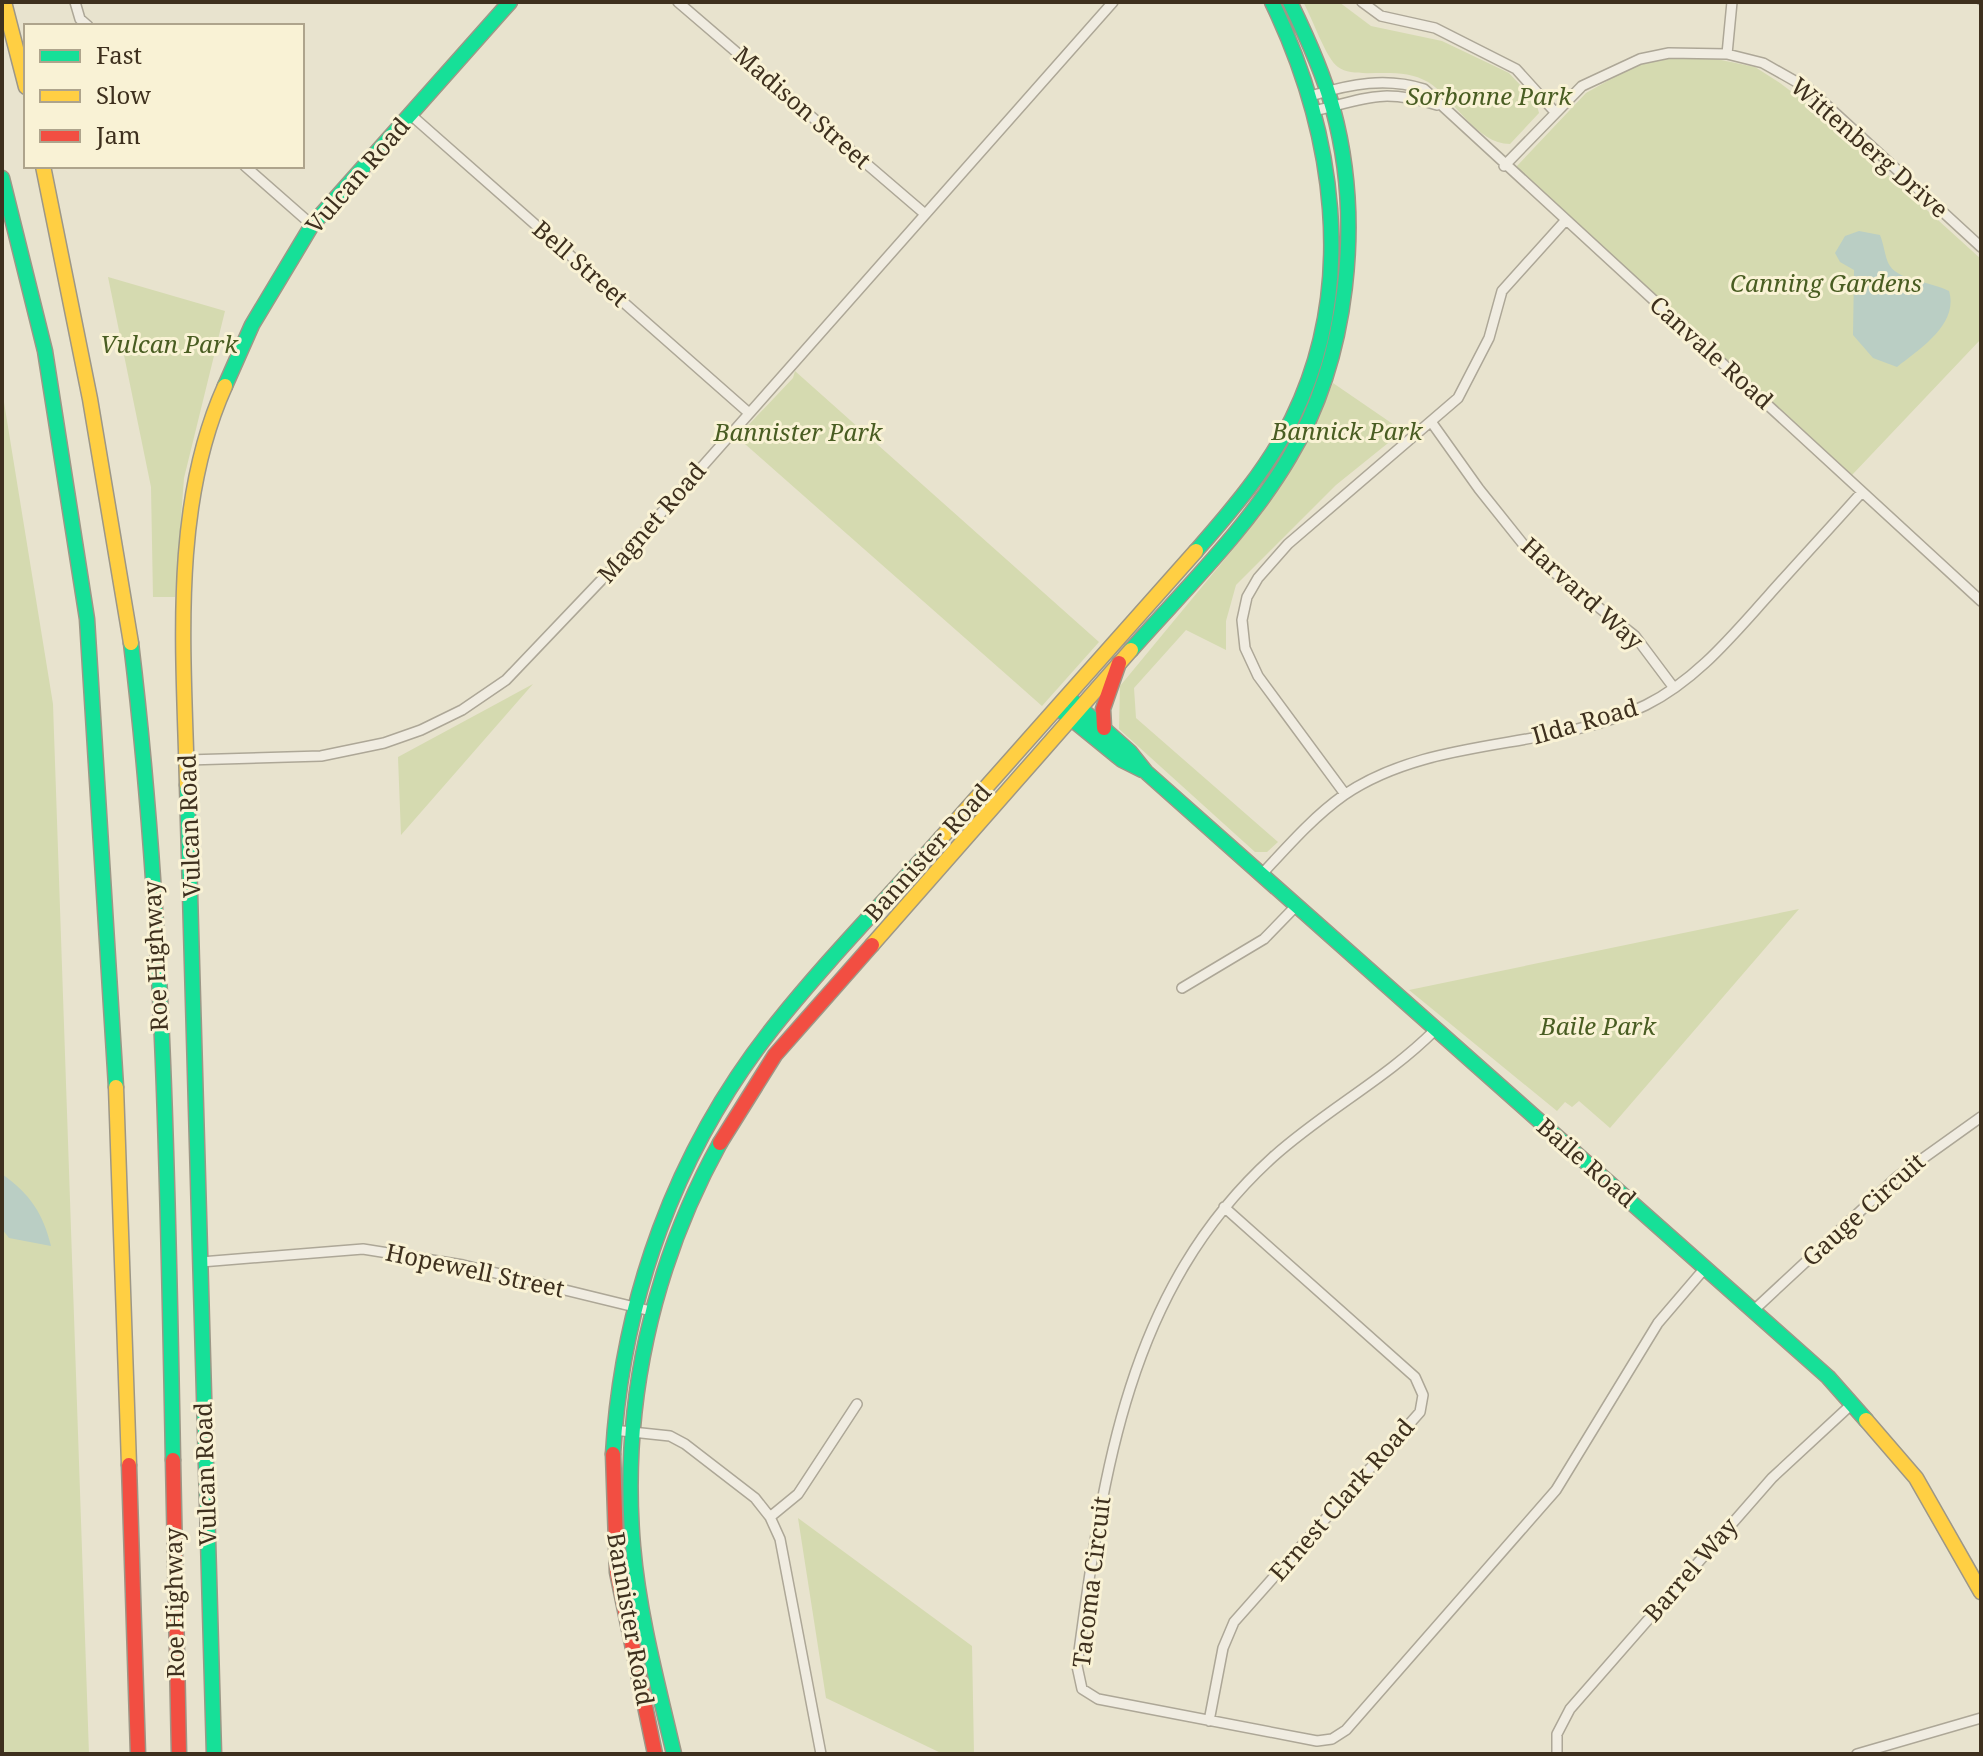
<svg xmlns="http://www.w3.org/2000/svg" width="1983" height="1756" viewBox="0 0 1983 1756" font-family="'Noto Serif',serif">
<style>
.green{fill:#d5dab0}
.water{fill:#bacec4}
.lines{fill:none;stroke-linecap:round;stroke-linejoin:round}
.street-casing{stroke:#ada797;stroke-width:12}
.fast-casing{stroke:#9d9787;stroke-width:17}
.slow-casing{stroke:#9d9787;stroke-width:17}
.jam-casing{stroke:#9d9787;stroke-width:17}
.street{stroke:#f0ece1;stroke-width:9}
.fast{stroke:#16e098;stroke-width:14}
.slow{stroke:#ffcf43;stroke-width:14}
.jam{stroke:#f24e42;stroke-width:14}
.rail-casing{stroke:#afaba1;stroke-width:6}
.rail{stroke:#f9f2d5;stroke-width:3;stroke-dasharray:9;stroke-linecap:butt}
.labels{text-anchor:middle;stroke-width:6;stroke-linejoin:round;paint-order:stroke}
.park-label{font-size:24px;font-style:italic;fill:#495d22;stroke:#f9f2d5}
.street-label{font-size:24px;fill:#3e301e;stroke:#f9f2d5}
</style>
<rect width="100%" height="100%" fill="#e8e3ce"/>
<path class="green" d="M1303,2H1339L1371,26L1442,41L1509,73L1536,102L1539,113L1510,144C1476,144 1454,98 1428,82C1398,64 1357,81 1338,67C1326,59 1312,17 1303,2Z
M1697,55L1755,67L1780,83L1822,115L1981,259V339L1852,475L1516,167L1586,93L1641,62Z
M108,277L225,311L184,478L175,597H153L151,487Z
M795,371L1099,642L1042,706L737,437L793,378Z
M1333,383L1403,431L1336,485L1236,585L1226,621V650L1186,630L1134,688L1136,718L1278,842L1267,852H1255L1119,729L1120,686L1239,542L1303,450Z
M2,390L53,704L89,1754H2Z
M533,684L401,835L398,757Z
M1799,909L1610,1128L1579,1101L1572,1107L1565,1102L1557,1111L1409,990Z
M798,1518L972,1646L974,1754H943L826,1698Z"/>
<path class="water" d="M1859,231L1880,235C1884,244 1885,259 1890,266C1900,281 1933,282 1949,291C1959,324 1920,349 1897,367L1873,358L1853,335L1854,270L1840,262L1835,253L1845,236Z
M2,1174C30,1194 43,1213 51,1246L9,1238L2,1229Z"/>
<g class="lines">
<g class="street-casing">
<path id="street" d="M75,2L80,19L88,26
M678,2L925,214
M1362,2L1381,16L1435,28L1516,69L1555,112
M1727,54L1732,2
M1314,95C1351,84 1386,77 1424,89L1981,601
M1318,110C1370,97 1384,89 1437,105
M411,115L749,413
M245,166L312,225
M1504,166L1582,86L1640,59L1669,53L1727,54L1763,63L1809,89L1981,247
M1432,423L1479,489L1531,554L1635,636L1674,688
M187,760L321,756L384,743L421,730L462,710L506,680L609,572L1113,2
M1345,794L1258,676L1245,648L1242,620L1247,597L1258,578L1288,544L1458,398L1489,338L1502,291L1565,221
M1261,875C1287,847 1313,817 1344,795C1434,734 1551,752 1646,705C1696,680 1731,637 1768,596C1799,561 1831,527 1862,492
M1182,988L1264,939L1296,906
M1435,1030C1386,1079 1324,1111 1273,1157C1125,1291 1102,1480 1077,1666L1082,1689L1098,1699L1317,1741L1332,1739L1346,1730L1556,1490L1658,1323L1705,1268
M201,1262L363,1249L463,1265L651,1311
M1754,1310L1897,1177L1981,1117
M613,1430L670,1436L685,1444L755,1498L770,1517L780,1539L821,1754
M770,1517L798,1494L857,1404
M1209,1721L1223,1648L1234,1622L1420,1412L1423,1395L1415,1377L1224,1207
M1557,1754V1734L1570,1709L1772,1478L1853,1403
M1857,1754L1981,1718"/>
</g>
<g class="fast-casing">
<path id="fast" d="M2,178L45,351L87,619L116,1087
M225,386L252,325L312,225L510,2
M1196,551C1232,510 1268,468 1292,419C1358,285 1334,131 1272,2
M131,643C164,914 168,1187 173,1460
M1131,650C1185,589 1247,529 1289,458C1349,358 1363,220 1333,109C1323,72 1307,37 1290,2
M1068,697L1130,752L1146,772L1828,1377L1866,1420
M1058,708L1122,760L1142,770
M187,785L214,1754
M613,1454C622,1299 676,1151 772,1029C825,962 885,901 941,838
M674,1754C658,1685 639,1616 633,1546C621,1406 652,1266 720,1143"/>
</g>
<g class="slow-casing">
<path id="slow" d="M4,2L26,87
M43,166L90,399L131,643
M187,785C184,654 170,508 225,386
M941,838L1196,551
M872,945L1131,650
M116,1087L129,1465
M1866,1420L1916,1478L1981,1592"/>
</g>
<g class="jam-casing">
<path id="jam" d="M1104,728L1103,709L1119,663
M720,1143L775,1055L872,945
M613,1454L617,1572L655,1754
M173,1460L179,1754
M129,1465L138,1754"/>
</g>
<use href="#street" class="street"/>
<use href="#fast" class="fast"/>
<use href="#slow" class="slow"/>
<use href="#jam" class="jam"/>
<g class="rail-casing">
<path id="rail" d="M1979,2L1981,3"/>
</g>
<use href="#rail" class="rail"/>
</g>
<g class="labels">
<g class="park-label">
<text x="1489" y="105">Sorbonne Park</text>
<text x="1826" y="292">Canning Gardens</text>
<text x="169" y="353">Vulcan Park</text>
<text x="1347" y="440">Bannick Park</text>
<text x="798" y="441">Bannister Park</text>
<text x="1598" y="1035">Baile Park</text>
</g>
<g class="street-label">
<text transform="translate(802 108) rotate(41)" y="8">Madison Street</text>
<text transform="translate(1869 148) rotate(41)" y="8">Wittenberg Drive</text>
<text transform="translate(358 176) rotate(-49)" y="8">Vulcan Road</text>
<text transform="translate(580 264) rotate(41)" y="8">Bell Street</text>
<text transform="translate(1711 353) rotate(42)" y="8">Canvale Road</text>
<text transform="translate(652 523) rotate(-49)" y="8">Magnet Road</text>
<text transform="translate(1582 594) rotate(42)" y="8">Harvard Way</text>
<text transform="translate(1585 722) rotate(-16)" y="8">Ilda Road</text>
<text transform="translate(190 826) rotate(-92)" y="8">Vulcan Road</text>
<text transform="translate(928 853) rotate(-48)" y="8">Bannister Road</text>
<text transform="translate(156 956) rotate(-93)" y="8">Roe Highway</text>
<text transform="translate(1586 1163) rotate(41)" y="8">Baile Road</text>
<text transform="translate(1864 1210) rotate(-42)" y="8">Gauge Circuit</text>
<text transform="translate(475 1271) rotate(12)" y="8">Hopewell Street</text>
<text transform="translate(206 1474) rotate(-92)" y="8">Vulcan Road</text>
<text transform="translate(1342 1500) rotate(-49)" y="8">Ernest Clark Road</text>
<text transform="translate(1691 1570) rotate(-49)" y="8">Barrel Way</text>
<text transform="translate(1092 1582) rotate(-83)" y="8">Tacoma Circuit</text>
<text transform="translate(175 1603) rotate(-91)" y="8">Roe Highway</text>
<text transform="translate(630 1619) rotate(80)" y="8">Bannister Road</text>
</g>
</g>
<rect width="1983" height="1756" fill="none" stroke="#3e301e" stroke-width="8"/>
<rect x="24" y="24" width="280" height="144" fill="#f9f2d5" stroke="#aea48c" stroke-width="2"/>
<rect x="40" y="50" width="40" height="12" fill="#16e098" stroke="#aea48c" stroke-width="2"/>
<text x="96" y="64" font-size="24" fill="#3e301e">Fast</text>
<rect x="40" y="90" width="40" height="12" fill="#ffcf43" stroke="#aea48c" stroke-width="2"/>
<text x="96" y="104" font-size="24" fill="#3e301e">Slow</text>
<rect x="40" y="130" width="40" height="12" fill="#f24e42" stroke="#aea48c" stroke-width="2"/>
<text x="96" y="144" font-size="24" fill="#3e301e">Jam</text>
</svg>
